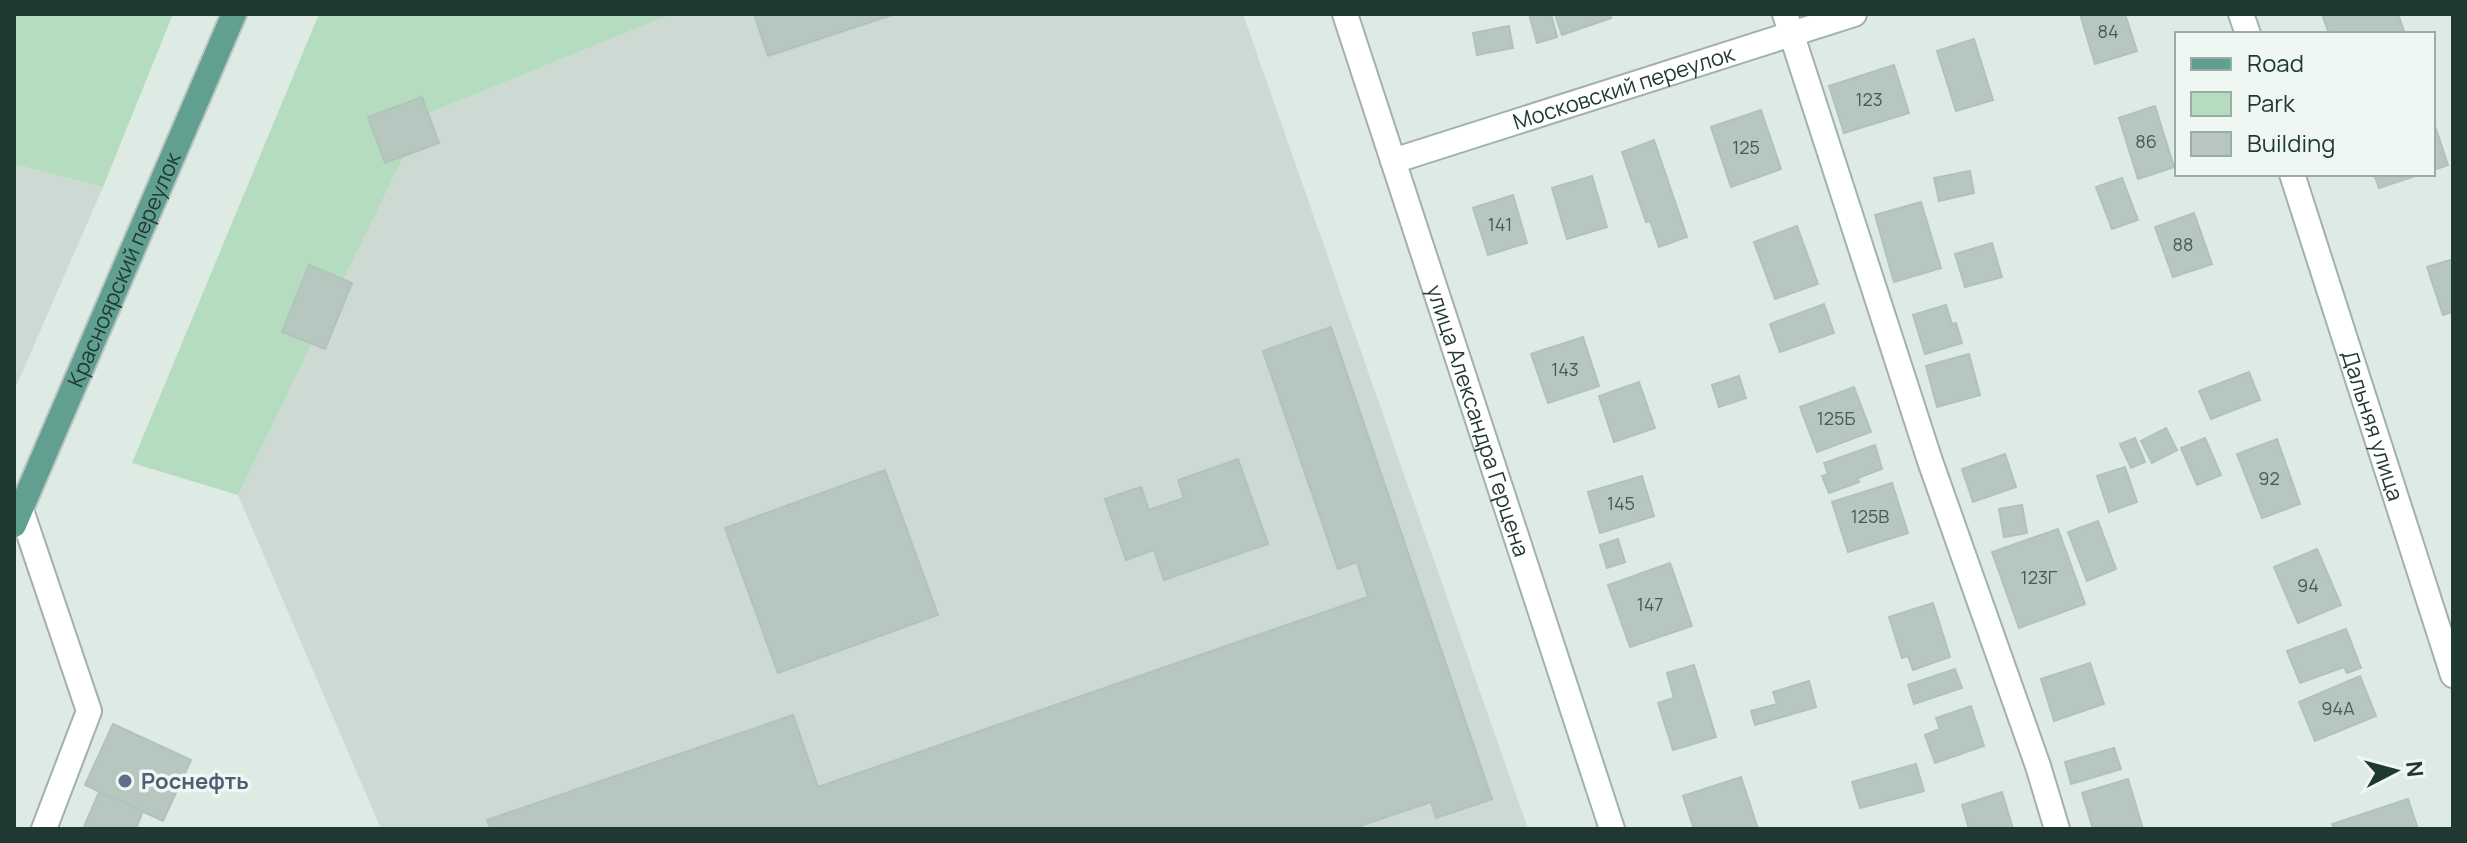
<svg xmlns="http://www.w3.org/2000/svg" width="2467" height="843" viewBox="0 0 2467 843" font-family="Manrope,sans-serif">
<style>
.built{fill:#ccdad3}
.green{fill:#b6dcc0}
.building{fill:#b6c7c0;stroke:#b0c3bb;stroke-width:2}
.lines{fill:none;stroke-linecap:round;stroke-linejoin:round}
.minor-casing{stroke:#a1b1ab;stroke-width:28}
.major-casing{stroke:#bcc4c2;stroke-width:28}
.minor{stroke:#fff;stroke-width:24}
.major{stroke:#61a090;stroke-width:24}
.service-dot{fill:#5c6f8a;stroke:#eef7f2;stroke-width:3}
.labels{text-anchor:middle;stroke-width:7;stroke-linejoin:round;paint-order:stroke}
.number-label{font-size:18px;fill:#455c56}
.street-label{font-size:22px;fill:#1f3932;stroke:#eef7f2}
.service-label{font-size:22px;font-weight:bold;fill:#4e5e75;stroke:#eef7f2;text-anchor:start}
</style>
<rect width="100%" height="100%" fill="#deeae4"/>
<path class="built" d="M672,14H1243L1528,829H381L238,495L424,115Z
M14,164L103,187L14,391Z"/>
<path class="green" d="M14,14H173L103,187L14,164Z
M319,14H672L424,115L238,495L132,463Z"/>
<path class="building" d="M754,14H895L768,56Z
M1529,14H1551L1557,37L1537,43Z
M1555,14H1610L1611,18L1562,35Z
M2080,14H2125L2137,51L2095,64Z
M2322,14H2398L2405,34H2329Z
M1509,26L1513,48L1477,55L1473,33Z
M1974,39L1993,100L1956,111L1937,51Z
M1894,65L1909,113L1844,133L1829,86Z
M422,97L439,143L385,163L368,117Z
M2155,106L2174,167L2138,179L2119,118Z
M1761,110L1781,169L1731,187L1711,127Z
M2433,120L2448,165L2433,170Z
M1654,140L1687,237L1659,247L1650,221L1646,222L1622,152Z
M1970,171L1974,193L1939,201L1934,178Z
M2374,174H2421L2379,188Z
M1592,176L1607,227L1567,239L1552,188Z
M2122,178L2138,220L2112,229L2096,187Z
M1513,195L1527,243L1488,255L1473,208Z
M1921,202L1941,268L1894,282L1875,215Z
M2194,213L2212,264L2173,277L2155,227Z
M1797,226L1818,284L1775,299L1754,242Z
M1992,243L2002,277L1965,287L1955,254Z
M2453,259V312L2443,315L2427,267Z
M309,265L352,283L325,349L282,332Z
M1824,304L1834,333L1780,352L1770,324Z
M1946,305L1952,324L1956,323L1962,343L1925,354L1913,315Z
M1331,327L1492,799L1436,818L1431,802L1351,829H490L487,820L793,715L818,787L1368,597L1357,562L1338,569L1263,351Z
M1583,337L1599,386L1548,403L1531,354Z
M1969,354L1980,395L1937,407L1926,366Z
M2249,372L2260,400L2211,419L2199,391Z
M1739,376L1746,398L1719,407L1712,385Z
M1639,382L1655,428L1614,442L1599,396Z
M1854,387L1871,432L1817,452L1800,407Z
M2166,428L2177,450L2152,463L2141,441Z
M2135,438L2145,462L2131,468L2120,444Z
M2205,438L2221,475L2197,485L2181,448Z
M2277,439L2300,504L2262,518L2237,454Z
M1875,445L1882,469L1858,478L1859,482L1829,493L1822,476L1828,474L1824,463Z
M2005,454L2016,487L1973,502L1962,469Z
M1238,459L1268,544L1164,580L1154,550L1126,560L1105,499L1141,487L1149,510L1184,498L1178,480Z
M2125,467L2137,502L2109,512L2097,476Z
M885,470L938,615L778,673L725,528Z
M1642,476L1654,516L1600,533L1588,492Z
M1892,483L1908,533L1848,552L1832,502Z
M2022,505L2027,533L2004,537L1999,509Z
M2098,521L2116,569L2087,581L2068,532Z
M2058,529L2085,604L2019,628L1992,552Z
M1618,539L1625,562L1607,568L1600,545Z
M2317,549L2341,605L2298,623L2274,567Z
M1670,563L1692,626L1630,647L1608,585Z
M1933,603L1950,657L1913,670L1908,656L1902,658L1889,617Z
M2346,629L2361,668L2347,673L2344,667L2300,683L2287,651Z
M2090,663L2104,704L2054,721L2041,679Z
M1694,665L1716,737L1673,750L1658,703L1674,698L1667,673Z
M1955,669L1962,688L1914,704L1908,685Z
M2360,676L2376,716L2315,741L2299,702Z
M1809,681L1816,707L1755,725L1751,711L1777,704L1773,692Z
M1971,706L1984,746L1935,763L1925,735L1940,729L1936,718Z
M113,724L191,760L163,821L85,785Z
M2114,748L2121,769L2071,784L2065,762Z
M1916,764L1924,791L1860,808L1852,782Z
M1741,777L1758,829H1694L1683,796Z
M2128,779L2143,829H2093L2082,793Z
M99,792L143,811L136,829H83Z
M2002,792L2013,829H1969L1962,805Z
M2408,799L2418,829H2334L2332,824Z"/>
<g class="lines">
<g class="minor-casing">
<g id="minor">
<path id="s1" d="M1345,14L1612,829"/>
<path d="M1785,14L1930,461L2038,766L2057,829"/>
<path d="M2241,14L2248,34"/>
<path id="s2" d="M1393,161L1854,14"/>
<path id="s3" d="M2292,174L2453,675"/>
<path d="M21,510L89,711L44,829"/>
</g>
</g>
<g class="major-casing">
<g id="major">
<path id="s4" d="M14,525L234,14"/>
</g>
</g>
<use href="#minor" class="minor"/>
<use href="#major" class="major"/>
</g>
<circle class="service-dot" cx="125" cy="781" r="8"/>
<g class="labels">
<g class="number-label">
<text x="2108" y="38">84</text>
<text x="1869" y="106">123</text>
<text x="2146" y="148">86</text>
<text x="1746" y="154">125</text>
<text x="1500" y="231">141</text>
<text x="2183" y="251">88</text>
<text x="1565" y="376">143</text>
<text x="1836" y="425">125Б</text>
<text x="2269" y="485">92</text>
<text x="1621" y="510">145</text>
<text x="1870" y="523">125В</text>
<text x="2039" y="584">123Г</text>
<text x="2308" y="592">94</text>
<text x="1650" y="611">147</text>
<text x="2338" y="715">94А</text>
</g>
<g class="street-label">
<text dy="8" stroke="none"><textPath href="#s2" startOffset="242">Московский переулок</textPath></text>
<text dy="8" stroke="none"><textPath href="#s4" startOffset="278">Красноярский переулок</textPath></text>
<text dy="8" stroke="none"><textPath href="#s1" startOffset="428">улица Александра Герцена</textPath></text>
<text dy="8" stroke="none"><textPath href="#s3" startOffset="264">Дальняя улица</textPath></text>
</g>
<g class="service-label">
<text x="141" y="789">Роснефть</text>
</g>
</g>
<rect width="2467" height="843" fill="none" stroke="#1f3932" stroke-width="32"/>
<rect x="2175" y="32" width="260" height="144" fill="#eef7f2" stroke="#9baba5" stroke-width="2"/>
<rect x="2191" y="58" width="40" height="12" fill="#61a090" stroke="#9baba5" stroke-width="2"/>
<text x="2247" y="72" font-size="24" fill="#1f3932">Road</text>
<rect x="2191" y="92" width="40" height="24" fill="#b6dcc0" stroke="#9baba5" stroke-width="2"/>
<text x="2247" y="112" font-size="24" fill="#1f3932">Park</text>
<rect x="2191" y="132" width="40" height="24" fill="#b6c7c0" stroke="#9baba5" stroke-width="2"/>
<text x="2247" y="152" font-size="24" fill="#1f3932">Building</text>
<g transform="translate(2395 771) rotate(84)" stroke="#eef7f2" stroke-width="6" paint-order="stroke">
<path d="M0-6L14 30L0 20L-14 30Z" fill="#1f3932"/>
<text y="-12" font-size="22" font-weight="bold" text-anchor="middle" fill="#1f3932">N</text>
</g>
</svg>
